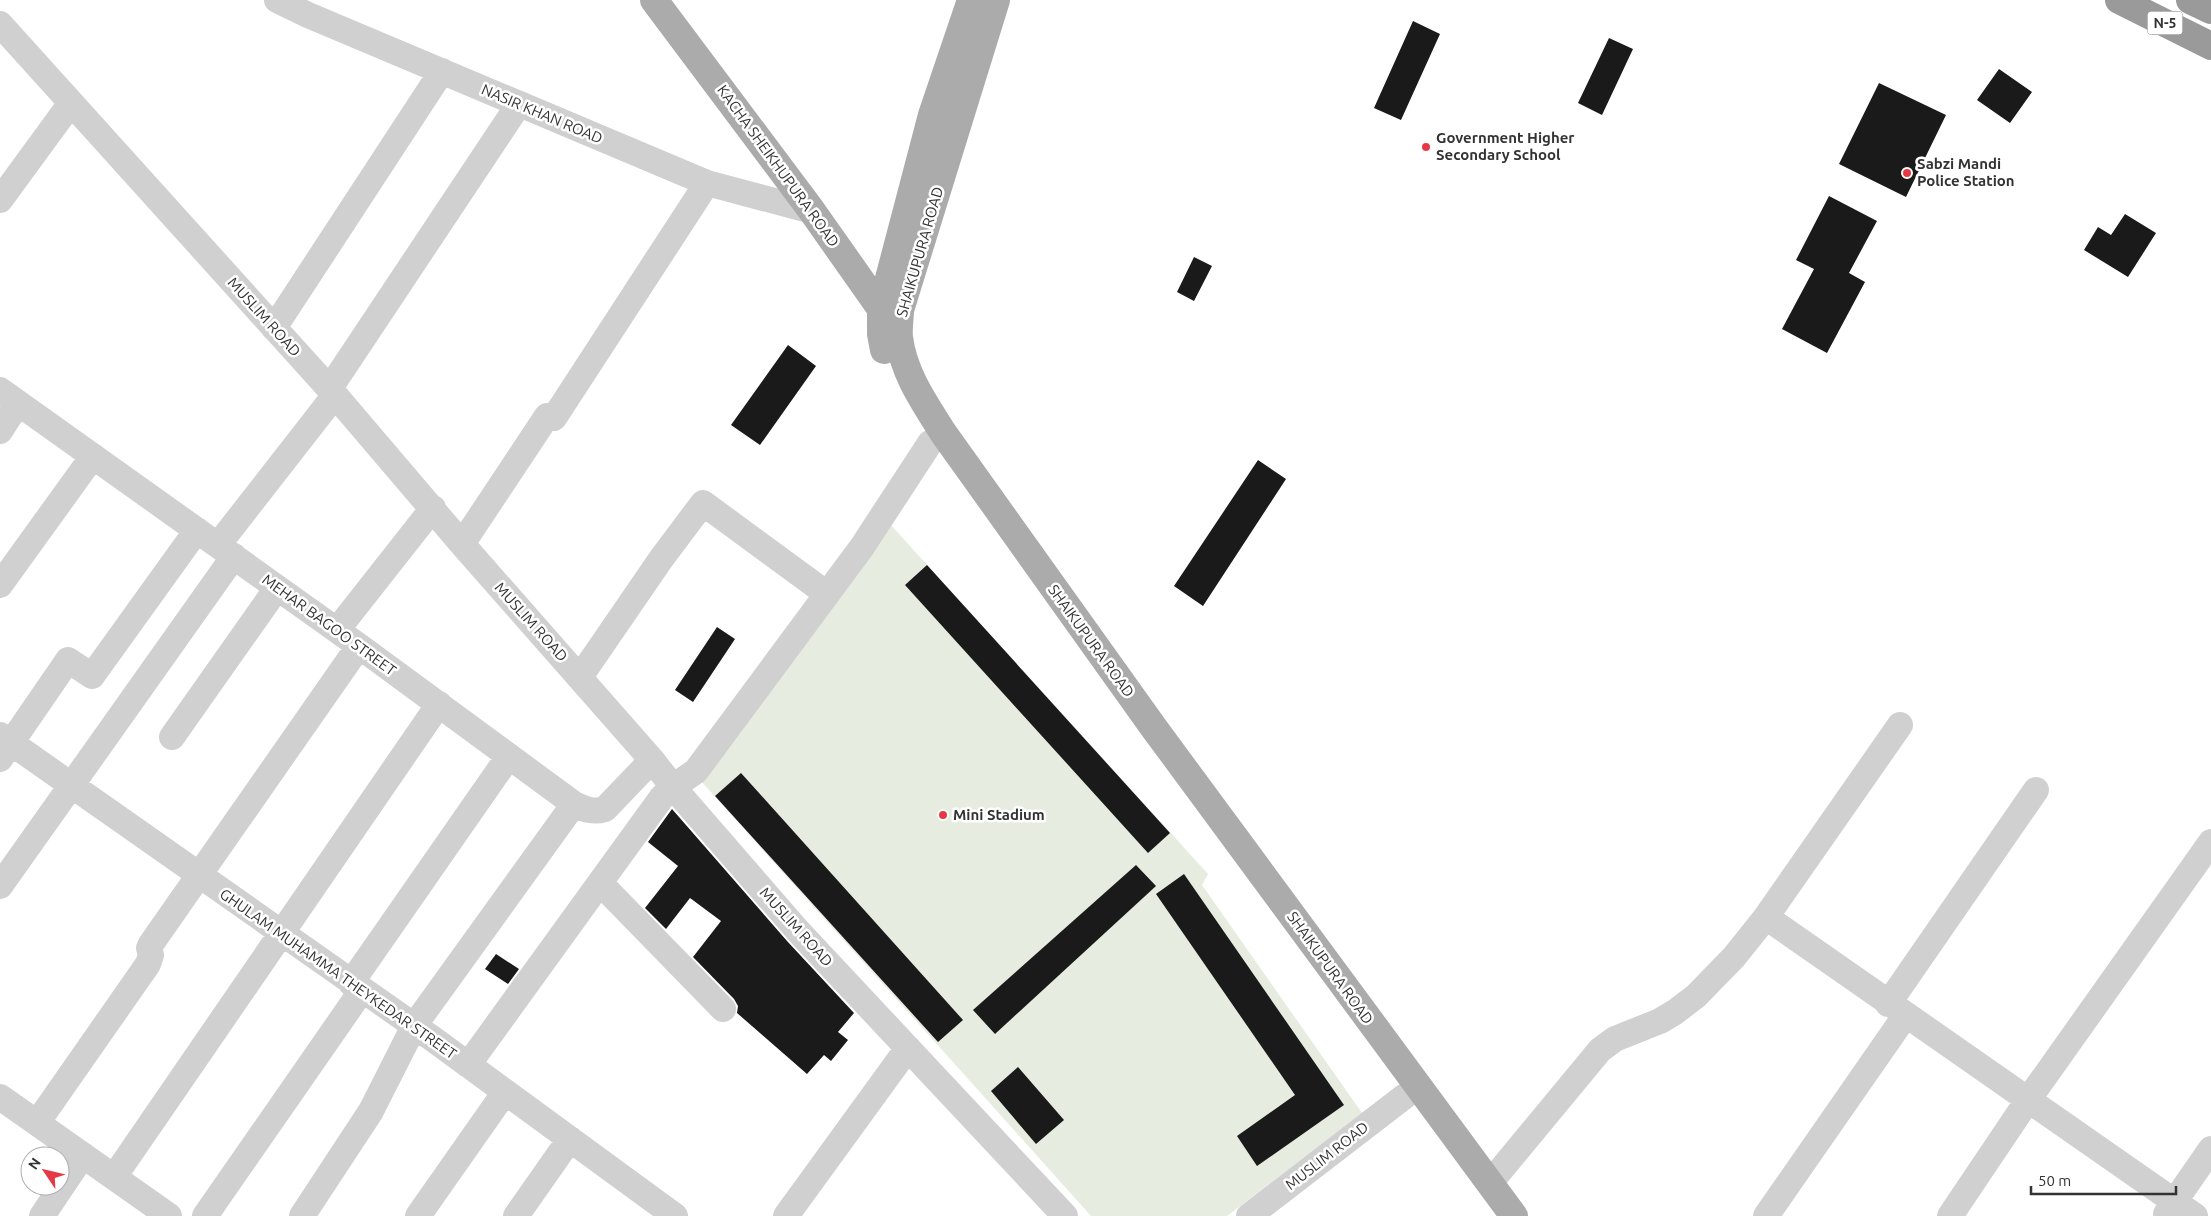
<svg xmlns="http://www.w3.org/2000/svg" width="2211" height="1216" viewBox="0 0 2211 1216" font-family="Ubuntu,sans-serif">
<style>
.green{fill:#e6ecdf}
.building{fill:#1a1a1a}
.lines{fill:none;stroke-linecap:round;stroke-linejoin:round}
.minor{stroke:#d0d0d0;stroke-width:26}
.major{stroke:#ababab;stroke-width:28}
.highway{stroke:#9a9a9a;stroke-width:28}
.poi-dot{fill:#e63946;stroke:#fff;stroke-width:2}
.labels{text-anchor:middle;stroke-width:5;stroke-linejoin:round;paint-order:stroke}
.shield{fill:#fff;stroke:#707070;stroke-width:1}
.shield-label{font-size:14px;font-weight:bold;fill:#333}
.street-label{font-size:15px;fill:#333;stroke:#fff}
.poi-label{font-size:15px;font-weight:bold;fill:#333;stroke:#fff;text-anchor:start}
</style>
<rect width="100%" height="100%" fill="#fff"/>
<path class="green" d="M890,524L1208,874L1202,885L1362,1113L1227,1216H1091L700,780Z"/>
<path class="building" d="M1413,21L1440,34L1401,120L1374,108Z
M1609,38L1633,49L1602,115L1578,103Z
M1999,69L2032,92L2010,123L1977,100Z
M1879,83L1946,115L1906,197L1839,164Z
M1829,196L1877,221L1849,273L1865,282L1827,353L1782,329L1814,269L1796,260Z
M2125,214L2156,233L2128,277L2084,250L2098,227L2111,235Z
M1194,257L1212,266L1194,301L1177,292Z
M788,345L816,366L760,445L731,425Z
M1258,460L1286,479L1203,606L1174,586Z
M927,565L1170,833L1148,853L905,585Z
M717,627L735,639L693,702L675,690Z
M741,773L963,1020L938,1042L715,796Z
M672,809L787,941L854,1013L838,1032L848,1040L831,1061L824,1055L807,1074L737,1013L738,1006L734,999L693,957L721,921L690,898L666,929L645,908L678,866L648,842Z
M1136,865L1156,886L995,1034L973,1010Z
M1184,874L1344,1105L1257,1166L1237,1136L1295,1095L1156,894Z
M496,954L519,969L508,984L485,969Z
M1018,1067L1064,1120L1036,1144L991,1091Z"/>
<g class="lines">
<path class="minor" d="M277,0L308,15L707,183L812,211
M0,24L335,395L462,544L652,760L673,787L798,931L1065,1216
M0,200L71,103
M274,328L442,71
M330,388L519,104
M0,390L359,646L574,804C585,809 592,813 605,809L652,760
M0,431L18,403
M462,544L547,416L554,418L707,183
M218,545L335,395
M0,585L93,456
M337,630L433,508
M580,677L661,559L703,503L827,594
M0,735L433,1039L675,1216
M172,737L277,588
M0,759L68,660L92,676L197,530
M601,884L723,1009
M0,886L234,556
M1766,917L2195,1216
M351,983L509,756
M1888,1004L2036,790
M468,1065L662,797L673,787L696,771L862,547L930,443
M0,1097L169,1216
M37,1123L148,964L151,955L149,948L151,944L359,646
M114,1177L439,704
M1490,1183L1600,1050L1615,1039L1660,1021L1675,1012L1696,996L1734,957L1766,917L1900,725
M2166,1214L2211,1149
M42,1216L83,1155
M205,1216L362,990
M302,1216L371,1111L414,1026L574,804
M418,1216L505,1092
M516,1216L570,1139
M786,1216L908,1048
M1249,1216L1405,1096
M1766,1216L1905,1016
M1950,1216L2028,1100L2211,842"/>
<path class="major" d="M654,0L812,211L888,319
M996,0L900,310C900,318 898,328 899,337C903,373 925,404 944,434L1154,728L1514,1216
M884,350L881,334V309L932,115L971,0"/>
<path class="highway" d="M2119,0L2211,46
M2190,0L2211,10"/>
</g>
<g class="poi-dot">
<circle cx="1426" cy="147" r="5"/>
<circle cx="1907" cy="173" r="5"/>
<circle cx="943" cy="815" r="5"/>
</g>
<g class="labels">
<rect class="shield" x="2147.5" y="11.5" width="35" height="23" rx="4"/>
<g class="shield-label">
<text x="2165" y="28">N-5</text>
</g>
<g class="street-label">
<text transform="translate(542 114) rotate(23)" y="5">NASIR KHAN ROAD</text>
<text transform="translate(778 166) rotate(54)" y="5">KACHA SHEIKHUPURA ROAD</text>
<text transform="translate(920 252) rotate(-74)" y="5">SHAIKUPURA ROAD</text>
<text transform="translate(264 317) rotate(48)" y="5">MUSLIM ROAD</text>
<text transform="translate(531 622) rotate(48)" y="5">MUSLIM ROAD</text>
<text transform="translate(329 625) rotate(36)" y="5">MEHAR BAGOO STREET</text>
<text transform="translate(1091 641) rotate(54)" y="5">SHAIKUPURA ROAD</text>
<text transform="translate(796 927) rotate(48)" y="5">MUSLIM ROAD</text>
<text transform="translate(1330 968) rotate(54)" y="5">SHAIKUPURA ROAD</text>
<text transform="translate(338 974) rotate(35)" y="5">GHULAM MUHAMMA THEYKEDAR STREET</text>
<text transform="translate(1327 1156) rotate(-38)" y="5">MUSLIM ROAD</text>
</g>
<g class="poi-label">
<text x="1436" y="143">Government Higher<tspan x="1436" dy="17">Secondary School</tspan></text>
<text x="1917" y="169">Sabzi Mandi<tspan x="1917" dy="17">Police Station</tspan></text>
<text x="953" y="820">Mini Stadium</text>
</g>
</g>
<g transform="translate(45 1171) rotate(305)"><circle r="24" fill="#ffffff" stroke="#adadad"/>
<path d="M0-4L9 19L0 12L-9 19Z" fill="#e63946"/>
<text y="-8" font-size="14" font-weight="bold" text-anchor="middle" fill="#333333">N</text>
</g>
<path d="M2031 1186v8h145v-8" fill="none" stroke="#333333" stroke-width="2.5"/>
<text x="2038" y="1186" font-size="15" fill="#333333" stroke="#ffffff" stroke-width="4" paint-order="stroke">50 m</text>
</svg>
